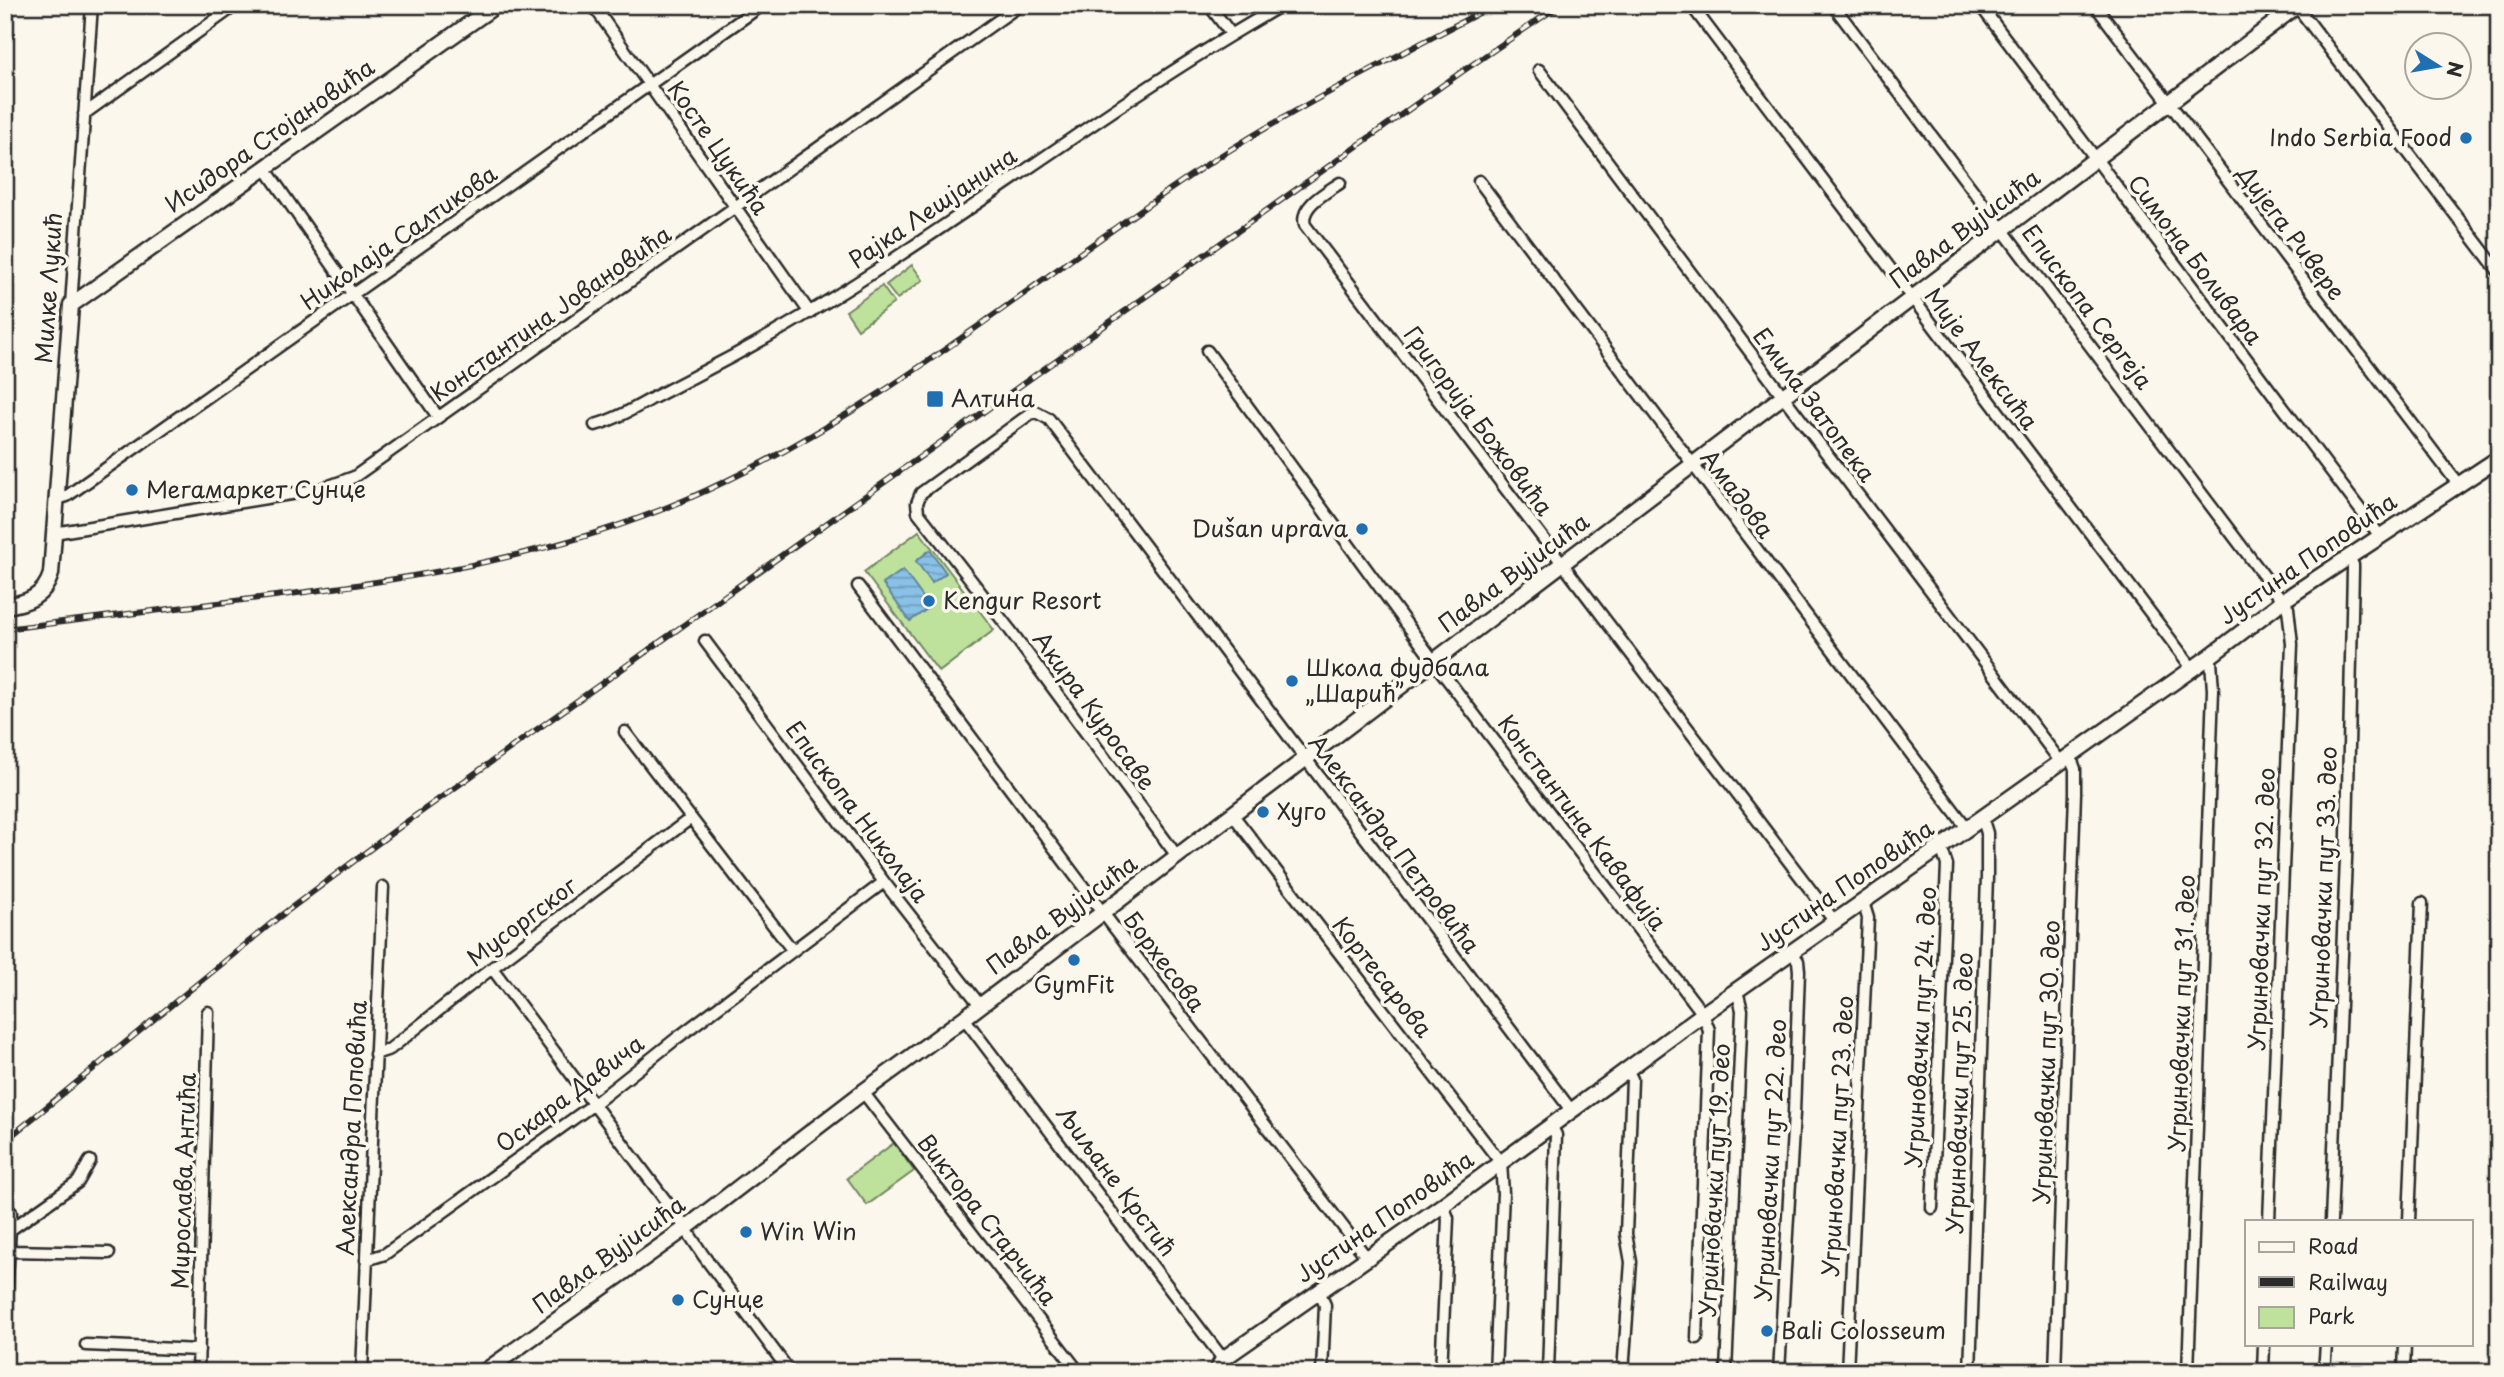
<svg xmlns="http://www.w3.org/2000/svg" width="2504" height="1377" viewBox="0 0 2504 1377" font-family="'Playpen Sans',sans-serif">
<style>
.green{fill:#bee29c;stroke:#748664;stroke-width:2}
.water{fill:url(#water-rules);stroke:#63859c;stroke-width:2}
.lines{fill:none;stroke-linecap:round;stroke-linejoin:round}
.street-casing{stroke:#2b2b2b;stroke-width:15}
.secondary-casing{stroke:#2b2b2b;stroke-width:19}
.street{stroke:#fbf7ec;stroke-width:10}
.secondary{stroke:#fbf7ec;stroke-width:14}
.rail-casing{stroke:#2b2b2b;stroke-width:6}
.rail{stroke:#fbf7ec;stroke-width:3.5;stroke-dasharray:10;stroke-linecap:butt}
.poi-dot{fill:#1f6fb2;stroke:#fbf7ec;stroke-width:2.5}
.labels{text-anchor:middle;stroke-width:7;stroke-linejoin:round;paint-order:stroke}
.street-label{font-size:23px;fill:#2b2b2b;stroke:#fbf7ec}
.poi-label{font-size:23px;fill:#2b2b2b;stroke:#fbf7ec;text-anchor:start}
</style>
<defs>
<pattern id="water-rules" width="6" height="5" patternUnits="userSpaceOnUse" patternTransform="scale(1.75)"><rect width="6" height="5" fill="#89c1e7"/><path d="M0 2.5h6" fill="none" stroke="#709dbb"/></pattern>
</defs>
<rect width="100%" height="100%" fill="#fbf7ec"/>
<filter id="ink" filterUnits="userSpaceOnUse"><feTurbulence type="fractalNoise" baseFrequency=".0143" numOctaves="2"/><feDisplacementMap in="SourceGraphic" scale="14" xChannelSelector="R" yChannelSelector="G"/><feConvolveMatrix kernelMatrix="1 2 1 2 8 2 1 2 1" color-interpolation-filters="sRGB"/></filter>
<g filter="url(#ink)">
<path class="green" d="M912,265L923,280L897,299L886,285Z
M882,286L894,303L858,329L846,311Z
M919,531L994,630L939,672L864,572Z
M894,1143L914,1171L867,1205L847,1178Z"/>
<path class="water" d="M930,550L946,573L932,583L916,561Z
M903,570L930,607L910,621L883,584Z"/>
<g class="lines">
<g class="street-casing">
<path id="street" d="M593,5L810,313
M1209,5L1231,34
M1691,5L2192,668
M1833,5L2288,608L2292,644L2269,1221
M1980,5L2380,536
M2095,5L2458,484
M2296,5L2499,272
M2498,5L2499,6
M1539,70L1783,396L2060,761
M84,114L236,5
M265,168L438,417
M1479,181L1967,828
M1340,183C1327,192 1299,206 1305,225L1835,922
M71,305L92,5
M1207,351L1441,671L1703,1014L1709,1030L1697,1338
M595,425C616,419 635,408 653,398C680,384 706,370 733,356C924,253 1093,112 1282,5
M57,499L67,496L762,5
M54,533L321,489L354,477L1020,5
M858,586L1103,913L1367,1258
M705,641L884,882L980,1005
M625,732L793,951
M1233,815L1501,1163L1503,1193L1495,1372
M1177,856L1010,630L918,512L917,503L921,493L1030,414L1036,412L1049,419L1571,1110
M492,968L680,1220L703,1255L790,1372
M964,1018L1223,1359
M375,1054L390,1049L492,968L691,818
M863,1092L1079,1372
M1932,1208L1947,865L1941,847
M2331,1221L2347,835L2353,570V565L2348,556
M2409,1221L2422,903
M10,1230L78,1182L90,1161
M9,1251L109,1253
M366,1260L385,1254L594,1104L677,1038L884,882
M1319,1291L1325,1305L1322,1372
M5,1312L11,1212
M86,1345L199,1350
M198,1372L208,1012
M362,1372L383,887
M1441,1372L1448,1218L1443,1205
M1548,1372L1556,1135L1551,1125
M1623,1372L1631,1262L1626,1234L1632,1079L1627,1070
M1726,1372L1742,1010L1737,991
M1779,1372L1794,1113L1799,971L1798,961L1792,952
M1847,1372L1868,918L1863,902
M1970,1372L1987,877V833L1982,817
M2055,1372L2075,793V769L2070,755
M2188,1372L2213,690L2211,661L2209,657
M2263,1372L2264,1344
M2324,1372L2326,1344
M2404,1372L2405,1344"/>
</g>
<g class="secondary-casing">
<path id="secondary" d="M5,606C27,603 44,597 51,574L71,305L496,5
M484,1372L686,1228L863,1092L964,1018L2298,5
M1216,1372L1223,1359L1443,1205L1703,1014L1941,847L2209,657L2284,600L2499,458"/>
</g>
<use href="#street" class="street"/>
<use href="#secondary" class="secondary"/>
<g class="rail-casing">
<path id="rail" d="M5,629C87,619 169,609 251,599C399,581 547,559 685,500C865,422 1017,294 1178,184C1278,115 1386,62 1494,5
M5,1141L279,917L401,826L1460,73L1560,5"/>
</g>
<use href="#rail" class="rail"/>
</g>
</g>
<g class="poi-dot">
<circle cx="2466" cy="138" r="7"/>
<rect x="926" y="390" width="18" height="18" rx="3.5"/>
<circle cx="132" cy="490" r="7"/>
<circle cx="1362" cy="529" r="7"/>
<circle cx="929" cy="601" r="7"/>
<circle cx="1292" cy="681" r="7"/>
<circle cx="1263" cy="812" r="7"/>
<circle cx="1074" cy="960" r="7"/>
<circle cx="746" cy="1232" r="7"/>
<circle cx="678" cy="1300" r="7"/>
<circle cx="1767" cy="1331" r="7"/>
</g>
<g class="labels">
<g class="street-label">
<text transform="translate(270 136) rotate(-35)" y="8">Исидора Стојановића</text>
<text transform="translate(718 148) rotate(55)" y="8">Косте Цукића</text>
<text transform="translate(933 208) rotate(-34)" y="8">Рајка Лешјанина</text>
<text transform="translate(1965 229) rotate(-37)" y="8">Павла Вујисића</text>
<text transform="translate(2291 233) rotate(53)" y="8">Дијега Ривере</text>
<text transform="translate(399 238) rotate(-35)" y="8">Николаја Салтикова</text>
<text transform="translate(2195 260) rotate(53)" y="8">Симона Боливара</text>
<text transform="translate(49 288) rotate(-86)" y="8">Милке Лукић</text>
<text transform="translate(2087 307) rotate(53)" y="8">Епископа Сергеја</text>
<text transform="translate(551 314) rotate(-35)" y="8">Константина Јовановића</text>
<text transform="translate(1981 359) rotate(53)" y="8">Мије Алексића</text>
<text transform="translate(1814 405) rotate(53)" y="8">Емила Затопека</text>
<text transform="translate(1478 421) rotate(53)" y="8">Григорија Божовића</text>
<text transform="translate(1737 494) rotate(53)" y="8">Амадова</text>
<text transform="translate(2308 559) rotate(-35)" y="8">Јустина Поповића</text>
<text transform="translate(1514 573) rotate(-37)" y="8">Павла Вујисића</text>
<text transform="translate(1094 711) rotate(54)" y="8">Акира Куросаве</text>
<text transform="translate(857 812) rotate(53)" y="8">Епископа Николаја</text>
<text transform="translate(1582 823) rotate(53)" y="8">Константина Кавафија</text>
<text transform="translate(1394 844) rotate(53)" y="8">Александра Петровића</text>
<text transform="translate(1845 886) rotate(-35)" y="8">Јустина Поповића</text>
<text transform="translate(2324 887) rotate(-88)" y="8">Угриновачки пут 33. део</text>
<text transform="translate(2262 909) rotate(-88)" y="8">Угриновачки пут 32. део</text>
<text transform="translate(1062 915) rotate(-37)" y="8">Павла Вујисића</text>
<text transform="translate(522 922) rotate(-37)" y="8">Мусоргског</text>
<text transform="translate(1164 962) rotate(53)" y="8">Борхесова</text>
<text transform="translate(1382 977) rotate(52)" y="8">Кортесарова</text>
<text transform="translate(2182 1013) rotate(-88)" y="8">Угриновачки пут 31. део</text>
<text transform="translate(1921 1027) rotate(-87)" y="8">Угриновачки пут 24. део</text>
<text transform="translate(2047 1062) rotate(-88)" y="8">Угриновачки пут 30. део</text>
<text transform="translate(1960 1093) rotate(-88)" y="8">Угриновачки пут 25. део</text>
<text transform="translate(570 1094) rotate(-37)" y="8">Оскара Давича</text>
<text transform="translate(352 1128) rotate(-87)" y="8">Александра Поповића</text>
<text transform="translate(1838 1136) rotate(-87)" y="8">Угриновачки пут 23. део</text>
<text transform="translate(1771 1160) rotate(-87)" y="8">Угриновачки пут 22. део</text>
<text transform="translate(1715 1180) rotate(-87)" y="8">Угриновачки пут 19. део</text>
<text transform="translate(184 1181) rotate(-88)" y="8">Мирослава Антића</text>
<text transform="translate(1116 1181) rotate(53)" y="8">Љиљане Крстић</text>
<text transform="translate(1385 1217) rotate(-35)" y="8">Јустина Поповића</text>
<text transform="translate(987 1220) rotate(52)" y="8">Виктора Старчића</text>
<text transform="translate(609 1255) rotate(-36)" y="8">Павла Вујисића</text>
</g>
<g class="poi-label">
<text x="2452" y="146" text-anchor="end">Indo Serbia Food</text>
<text x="951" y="407">Алтина</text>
<text x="146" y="498">Мегамаркет Сунце</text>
<text x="1348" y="537" text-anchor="end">Dušan uprava</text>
<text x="943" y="609">Kengur Resort</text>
<text x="1306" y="676">Школа фудбала<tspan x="1306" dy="26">„Шарић”</tspan></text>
<text x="1277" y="820">Хуго</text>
<text x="1074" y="993" text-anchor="middle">GymFit</text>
<text x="760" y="1240">Win Win</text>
<text x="692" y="1308">Сунце</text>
<text x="1781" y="1339">Bali Colosseum</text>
</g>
</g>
<rect width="2504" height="1377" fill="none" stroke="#fbf7ec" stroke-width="28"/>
<rect x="14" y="14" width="2476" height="1349" fill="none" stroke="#2b2b2b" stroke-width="2.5" filter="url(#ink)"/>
<rect x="2245" y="1220" width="228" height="126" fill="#fbf7ec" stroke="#a8a59f" stroke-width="2"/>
<rect x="2259" y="1242" width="35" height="10" fill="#fbf7ec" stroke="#a8a59f" stroke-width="2"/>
<text x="2308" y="1254" font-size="21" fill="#2b2b2b">Road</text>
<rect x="2259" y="1277" width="35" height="10" fill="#2b2b2b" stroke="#a8a59f" stroke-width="2"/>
<text x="2308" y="1290" font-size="21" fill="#2b2b2b">Railway</text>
<rect x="2259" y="1307" width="35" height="21" fill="#bee29c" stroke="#a8a59f" stroke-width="2"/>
<text x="2308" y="1324" font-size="21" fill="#2b2b2b">Park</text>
<g transform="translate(2438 66) rotate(101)"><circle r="33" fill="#fbf7ec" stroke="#a8a59f" stroke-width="2"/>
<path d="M0-5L12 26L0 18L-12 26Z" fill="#1f6fb2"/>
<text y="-10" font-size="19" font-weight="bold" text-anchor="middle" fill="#2b2b2b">N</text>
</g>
</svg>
